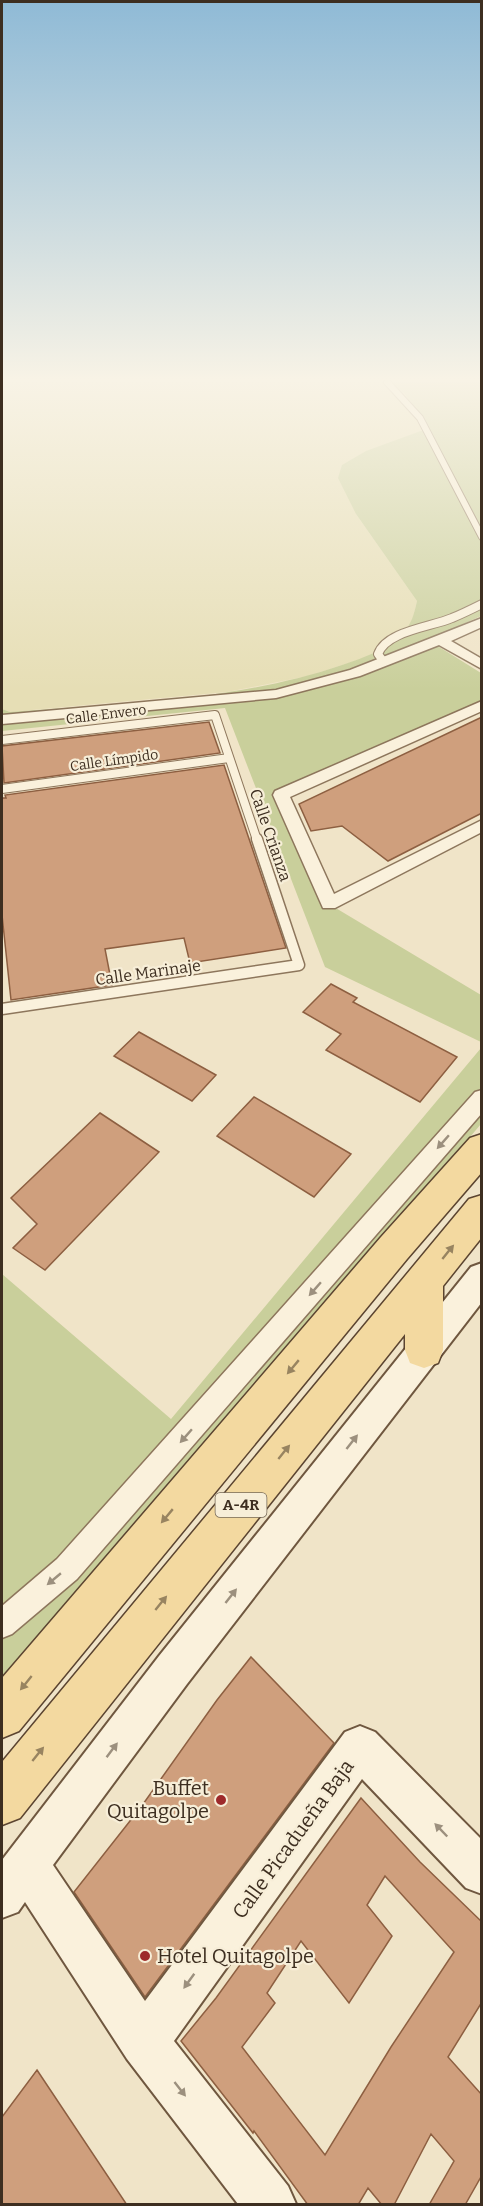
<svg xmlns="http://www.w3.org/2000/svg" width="483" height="2206" viewBox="0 0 483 2206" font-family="Bitter,serif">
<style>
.farmland{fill:#e6deb5}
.green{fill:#c9cf9b}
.building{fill:#cf9f7d;stroke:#8d5f41;stroke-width:1.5;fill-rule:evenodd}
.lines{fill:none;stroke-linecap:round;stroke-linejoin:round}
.lane-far2-casing{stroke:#8d765c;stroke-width:8}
.lane-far1-casing{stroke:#8d765c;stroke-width:10}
.lane-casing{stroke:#8d765c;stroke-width:13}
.street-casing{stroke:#8d765c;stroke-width:3}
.secondary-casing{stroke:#6f573f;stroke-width:4}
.primary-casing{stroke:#5b4430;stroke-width:3}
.lane-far2{stroke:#faf1dc;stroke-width:6}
.lane-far1{stroke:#faf1dc;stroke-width:8}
.lane{stroke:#faf1dc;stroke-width:10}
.street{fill:#faf1dc;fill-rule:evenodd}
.secondary{fill:#faf1dc;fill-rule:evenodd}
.primary{fill:#f3d9a0;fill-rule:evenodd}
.oneway{fill:#9c907e}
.oneway2{fill:#988460}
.poi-dot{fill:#9e2a2b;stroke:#f7eed8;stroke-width:2}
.labels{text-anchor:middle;stroke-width:4.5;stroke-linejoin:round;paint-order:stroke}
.far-street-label{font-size:14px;fill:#3d2e20;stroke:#f7eed8}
.shield{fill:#f7eed8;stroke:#756857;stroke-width:1.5}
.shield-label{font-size:15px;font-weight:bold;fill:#3d2e20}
.street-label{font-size:16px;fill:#3d2e20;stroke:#f7eed8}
.near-poi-label{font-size:20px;fill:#3d2e20;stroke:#f7eed8;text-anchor:end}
.near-street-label{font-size:20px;fill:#3d2e20;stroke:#f7eed8}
</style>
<rect width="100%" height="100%" fill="#f0e4c8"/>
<path class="farmland" d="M2,382H389L404,393L429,428L404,439L356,514L417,601L412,622L401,635L370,656L308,676L227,692L10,712L2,709Z"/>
<path class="green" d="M389,382H481V616L428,640L481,673V705L281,795L329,904L481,995V1042L325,967L225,708L2,731V709L10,712C120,703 237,701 342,665C363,658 386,650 402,634C412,624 414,614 417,601L356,514L338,478L342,465L366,451L429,428L404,393Z
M481,1048V1124L2,1688V1274L171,1419Z"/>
<path class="building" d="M482,717V813L388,861L342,826L311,831L299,804Z
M209,722L220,753L4,783L2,746Z
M224,765L286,948L190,963L184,938L105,949L112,985L11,1000L2,915V798H6L5,795Z
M331,984L357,998L353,1002L457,1057L420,1102L326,1050L341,1034L303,1012Z
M139,1032L216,1075L192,1101L114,1056Z
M254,1097L351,1154L314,1197L217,1136Z
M100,1113L159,1152L45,1270L13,1248L37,1224L11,1198Z
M251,1657L334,1743L145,1997L74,1892L141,1807L217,1700Z
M361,1798L420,1862L482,1922V2002L448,2057L482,2095V2175L465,2205H429L454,2161L431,2134L394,2205H382L368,2188L358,2205H308L254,2131L253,2133L181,2041L216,1998ZM385,1876L454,1952L391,2047L325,2155L242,2047L275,2003L267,1993L301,1941L349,2003L392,1936L367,1905Z
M37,2070L127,2205H2V2117Z"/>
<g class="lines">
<g class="lane-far2-casing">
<path id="lane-far2" d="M387,382L420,418L482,537"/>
</g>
<g class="lane-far1-casing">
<path id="lane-far1" d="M383,661L378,654C386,631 431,627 452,618C462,614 472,609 482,604
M2,740L215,715L257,840
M2,789L229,758"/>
</g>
<g class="lane-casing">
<path id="lane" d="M2,1009L299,965L257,839"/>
</g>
<g class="street-casing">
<path id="street" d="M482,618V627L451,641L482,659V669L439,645L360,676L276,698L2,724V715L276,690L350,670Z
M482,701V711L290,797L334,894L482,820V832L335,908H323L273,795L275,791Z
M482,1090V1113L77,1579L12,1634L2,1638V1606L57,1559L475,1092Z"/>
</g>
<g class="secondary-casing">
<path id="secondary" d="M482,1263V1302L187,1684L53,1865L145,2001L345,1732L360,1726L375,1732L482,1840V1894L466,1888L362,1779L174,2041L288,2186L296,2204H238L127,2059L25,1902L18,1912L2,1918V1860L159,1656L471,1267Z"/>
</g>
<g class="primary-casing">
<path id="primary" d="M482,1134V1172L407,1259L19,1731L2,1738V1678L381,1237L470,1138Z
M482,1195V1237L443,1286V1350L438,1363L424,1368L410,1363L405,1350V1334L20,1818L2,1825V1762L469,1199Z"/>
</g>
<use href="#lane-far2" class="lane-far2"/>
<use href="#lane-far1" class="lane-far1"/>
<use href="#lane" class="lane"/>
<use href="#street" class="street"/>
<use href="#secondary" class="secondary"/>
<use href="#primary" class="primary"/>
</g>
<defs><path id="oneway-solid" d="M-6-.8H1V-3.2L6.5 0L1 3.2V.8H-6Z" transform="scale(1.5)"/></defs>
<g class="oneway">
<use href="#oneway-solid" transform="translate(443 1142) rotate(131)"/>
<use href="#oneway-solid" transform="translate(315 1289) rotate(131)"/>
<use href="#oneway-solid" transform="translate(186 1436) rotate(131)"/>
<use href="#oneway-solid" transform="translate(352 1442) rotate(-52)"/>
<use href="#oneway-solid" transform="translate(54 1579) rotate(140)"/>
<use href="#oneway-solid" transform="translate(231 1596) rotate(-52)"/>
<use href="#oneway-solid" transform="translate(112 1750) rotate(-53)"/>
<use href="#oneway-solid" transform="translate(441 1830) rotate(-134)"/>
<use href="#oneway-solid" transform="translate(189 1981) rotate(126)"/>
<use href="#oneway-solid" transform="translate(180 2089) rotate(52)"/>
</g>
<g class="oneway2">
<use href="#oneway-solid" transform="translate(448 1252) rotate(-51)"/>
<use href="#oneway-solid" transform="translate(293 1367) rotate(130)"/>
<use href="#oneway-solid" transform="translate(284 1452) rotate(-51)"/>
<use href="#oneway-solid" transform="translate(167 1516) rotate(130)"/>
<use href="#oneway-solid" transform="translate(161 1603) rotate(-51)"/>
<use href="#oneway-solid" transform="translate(26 1683) rotate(129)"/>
<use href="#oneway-solid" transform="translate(38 1754) rotate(-51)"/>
</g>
<linearGradient id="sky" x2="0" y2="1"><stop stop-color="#8fbad6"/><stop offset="0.55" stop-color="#f8f3e6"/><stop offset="1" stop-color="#f8f3e6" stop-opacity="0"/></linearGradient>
<rect width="483" height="690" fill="url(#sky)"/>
<g class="poi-dot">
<circle cx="221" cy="1800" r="6"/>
<circle cx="145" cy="1956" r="6"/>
</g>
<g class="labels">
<g class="far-street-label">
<text transform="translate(106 714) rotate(-7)" y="5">Calle Envero</text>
<text transform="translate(114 760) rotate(-8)" y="5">Calle Límpido</text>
</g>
<rect class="shield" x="215.5" y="1493" width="51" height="24" rx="4.5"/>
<g class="shield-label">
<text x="241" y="1510">A-4R</text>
</g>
<g class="street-label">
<text transform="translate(271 835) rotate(71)" y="6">Calle Crianza</text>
<text transform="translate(148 972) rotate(-8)" y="6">Calle Marinaje</text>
</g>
<g class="near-poi-label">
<text x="209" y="1795">Buffet<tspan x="209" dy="23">Quitagolpe</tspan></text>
<text x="157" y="1963" text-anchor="start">Hotel Quitagolpe</text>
</g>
<g class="near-street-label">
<text transform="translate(293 1839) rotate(-54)" y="7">Calle Picadueña Baja</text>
</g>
</g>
<rect width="483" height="2206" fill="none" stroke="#3d2e20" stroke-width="6"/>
</svg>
